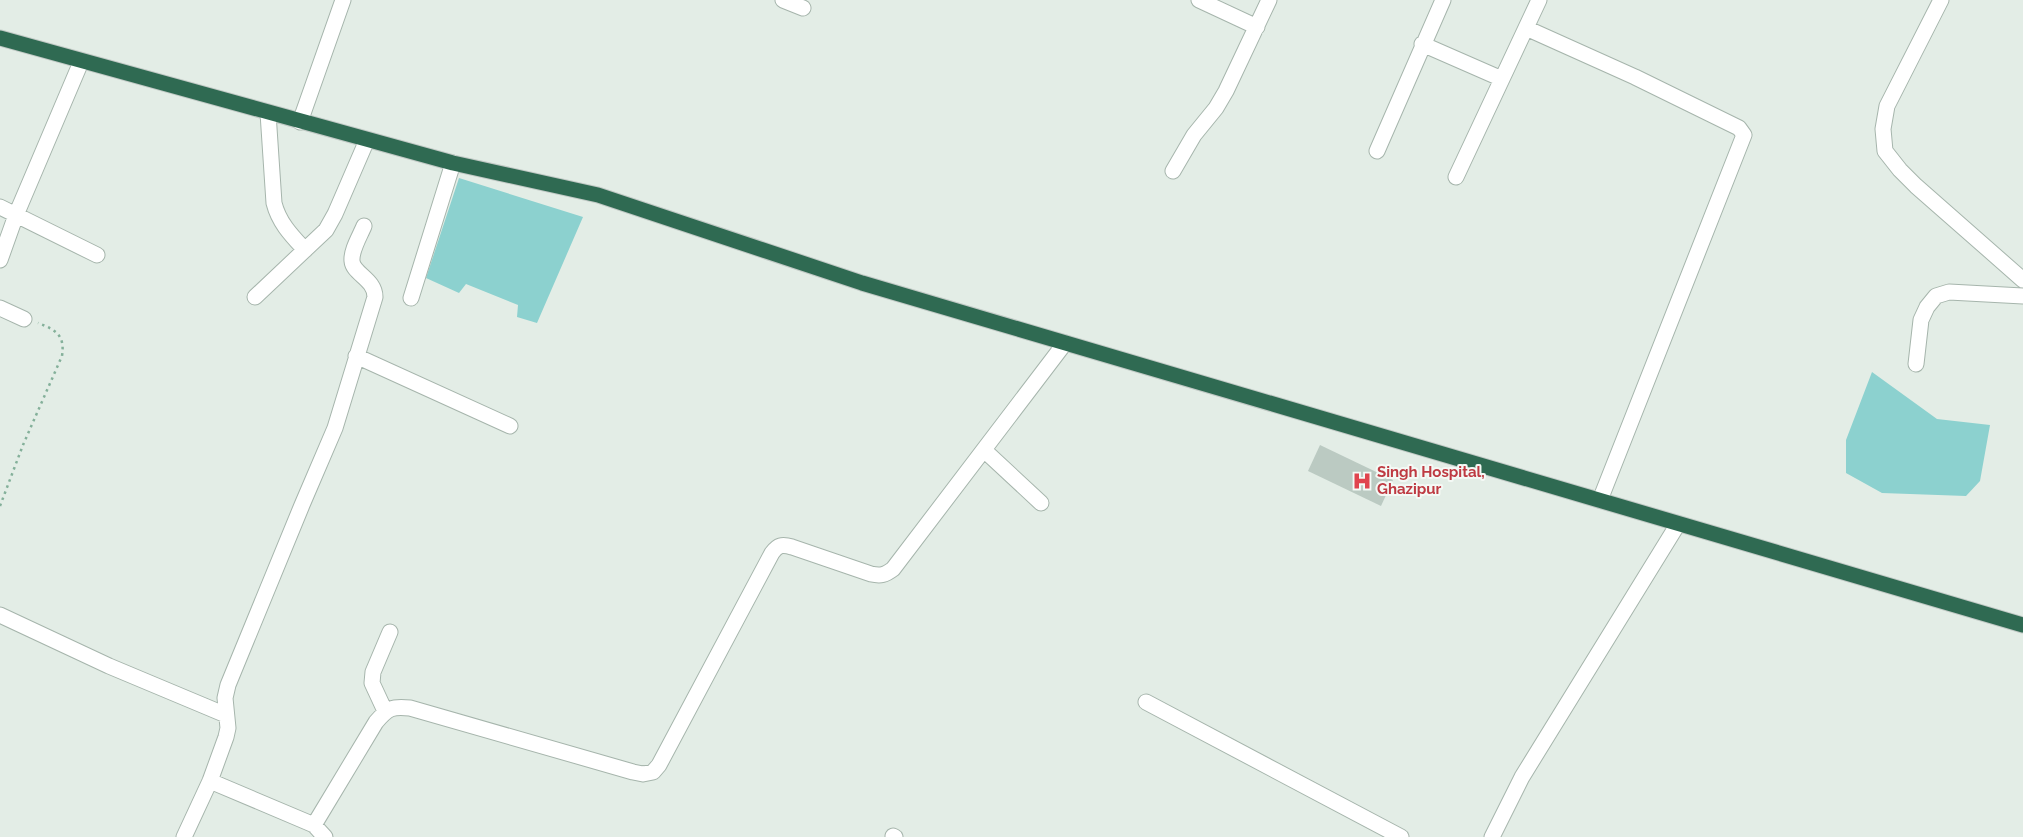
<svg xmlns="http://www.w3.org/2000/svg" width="2023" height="837" viewBox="0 0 2023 837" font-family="Raleway,sans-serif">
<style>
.water{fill:#8cd1cf}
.building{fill:#bbcac2}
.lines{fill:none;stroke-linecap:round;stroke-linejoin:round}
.minor-casing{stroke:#a6b5ac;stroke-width:17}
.highway-casing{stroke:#c1c9c5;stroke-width:17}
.path{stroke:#84b09a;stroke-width:2.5;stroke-dasharray:2.5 4;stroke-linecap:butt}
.minor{stroke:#fff;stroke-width:15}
.highway{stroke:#2f6a52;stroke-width:15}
.labels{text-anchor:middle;stroke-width:4;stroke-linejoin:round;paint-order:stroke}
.health-label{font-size:15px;font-weight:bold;fill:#be3a42;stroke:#f4f9f5;text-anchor:start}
</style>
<rect width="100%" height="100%" fill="#e3ede6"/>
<path class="water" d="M459,178L583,217L537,323L517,317L518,305L466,284L459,293L426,278Z
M1872,372L1937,419L1990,425L1980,481L1966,496L1882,493L1846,473V440Z"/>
<path class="building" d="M1320,445L1393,480L1381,506L1308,471Z"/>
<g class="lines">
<g class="minor-casing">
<path id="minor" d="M783,0L803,8
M1199,0L1257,27
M1941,0L1887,106L1883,129L1885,151L1900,170L1916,186L2023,280
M1526,28L1635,77L1739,128L1744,135L1600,500
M1422,44L1502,79
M268,113L274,203C279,223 292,236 305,250
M300,122L343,0
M1377,151L1443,0
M1173,171L1194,135L1216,108L1226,91L1269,0
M1456,177L1539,0
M0,207L97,255
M0,260L16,215L81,62
M255,297L326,230L335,214L367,140
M411,298L453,163
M0,308L24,319
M356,356L510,426
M1916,364L1921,320L1927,307L1936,296L1949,292L2023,296
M984,450L1041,503
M0,615L109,666L226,715
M1146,702L1401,837
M385,711L372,683L373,672L390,632
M210,781L314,825
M893,836L895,837
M184,837L210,781L226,737L228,728L225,698L228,685L302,505L335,428L375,297C375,279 353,274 352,261C351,250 360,236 364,226
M325,837L314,825L376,722C388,708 392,706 410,708L633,772L643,774L653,772L659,765L772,553C778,545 782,544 792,547L871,574C881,576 885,575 893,569L1065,343
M1492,837L1522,777L1678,524"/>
</g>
<g class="highway-casing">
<path id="highway" d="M0,38L453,163L598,195L862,283L2023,625"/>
</g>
<path class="path" d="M0,506L23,445L62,356C65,336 57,330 38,323"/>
<use href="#minor" class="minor"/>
<use href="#highway" class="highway"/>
</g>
<defs>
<g id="hospital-bare" transform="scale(1.5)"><path d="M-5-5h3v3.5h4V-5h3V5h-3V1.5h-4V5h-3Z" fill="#e0444e" stroke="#f4f9f5" stroke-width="2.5" paint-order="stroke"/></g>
</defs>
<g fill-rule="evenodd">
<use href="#hospital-bare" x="1362" y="481"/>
</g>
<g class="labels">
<g class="health-label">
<text x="1377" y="477">Singh Hospital,<tspan x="1377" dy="17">Ghazipur</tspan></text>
</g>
</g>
</svg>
